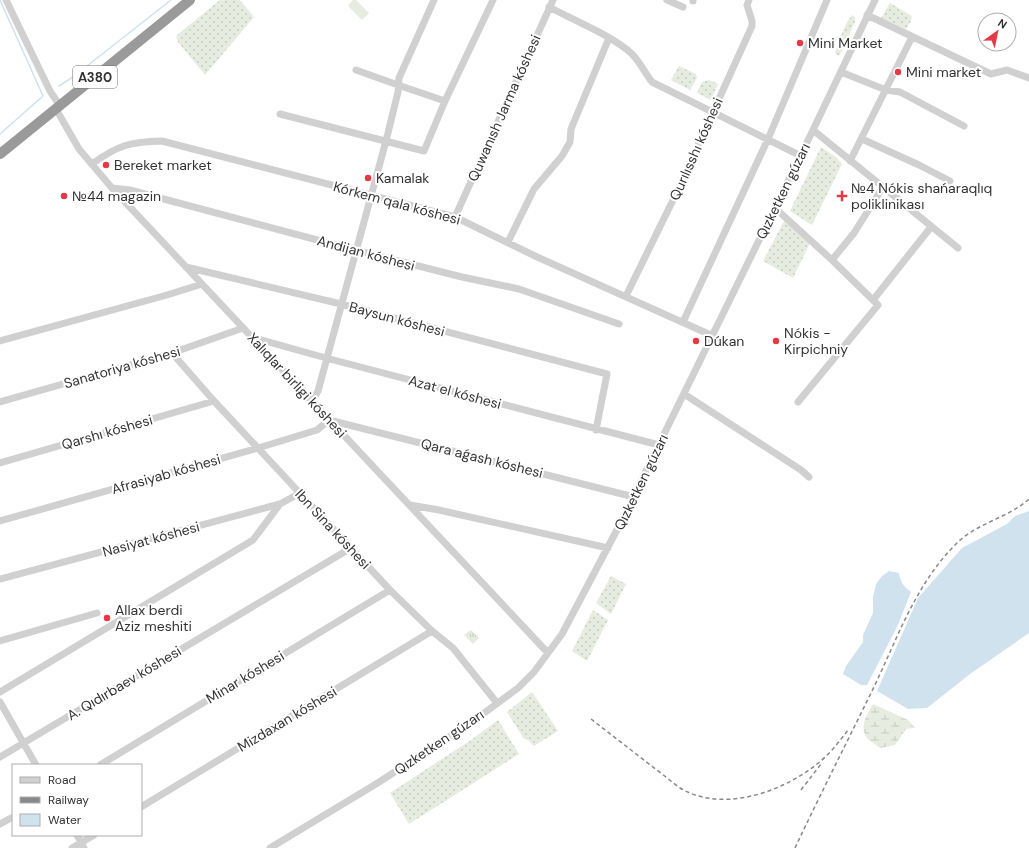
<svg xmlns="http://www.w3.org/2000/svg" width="1029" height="848" viewBox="0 0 1029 848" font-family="'DM Sans',sans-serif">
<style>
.grass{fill:url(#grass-dots)}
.wetland{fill:url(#wetland-marsh)}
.park{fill:url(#park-tufts)}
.garden{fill:#e6ecdf}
.water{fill:#cfe2ee}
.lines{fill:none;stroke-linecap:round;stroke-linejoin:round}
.stream{stroke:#cfe2ee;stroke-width:1.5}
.minor{stroke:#d0d0d0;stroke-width:7}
.highway{stroke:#9a9a9a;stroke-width:10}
.rail{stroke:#888;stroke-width:1.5;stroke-dasharray:4 3;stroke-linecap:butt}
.poi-dot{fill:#e63946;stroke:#fff;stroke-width:1.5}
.labels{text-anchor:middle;stroke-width:4;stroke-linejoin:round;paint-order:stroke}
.shield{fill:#fff;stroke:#707070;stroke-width:1}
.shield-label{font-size:13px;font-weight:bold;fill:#333}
.poi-label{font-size:14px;fill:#333;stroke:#fff;text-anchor:start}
.street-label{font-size:14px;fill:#333;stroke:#fff}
</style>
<defs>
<pattern id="grass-dots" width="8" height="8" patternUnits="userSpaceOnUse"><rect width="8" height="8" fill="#e6ecdf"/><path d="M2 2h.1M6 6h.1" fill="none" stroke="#c6cbc0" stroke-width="1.8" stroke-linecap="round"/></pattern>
<pattern id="wetland-marsh" width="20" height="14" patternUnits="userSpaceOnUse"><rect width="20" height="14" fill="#e6ecdf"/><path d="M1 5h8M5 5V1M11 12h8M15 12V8" fill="none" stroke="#c6cbc0"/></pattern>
<pattern id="park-tufts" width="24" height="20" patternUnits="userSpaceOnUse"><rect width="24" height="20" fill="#e6ecdf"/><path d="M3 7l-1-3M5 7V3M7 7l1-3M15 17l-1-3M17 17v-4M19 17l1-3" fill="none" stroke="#c6cbc0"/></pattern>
</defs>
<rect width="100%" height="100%" fill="#fff"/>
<path class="grass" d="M220,0H240L254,17L205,75L178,42L176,36Z
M890,3L912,16L911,21L906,29L881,18Z
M853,15L855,18V22L839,56L835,53C838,45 846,19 853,15Z
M679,66L696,74L697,78L690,90L671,80Z
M709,80L718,84L711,100L697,93L702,82Z
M821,147L836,157L842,164L812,225L790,211Z
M786,220L810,243L793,278L763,261L784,221Z
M611,576L626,584L611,614L596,603Z
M593,610L608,620L587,661L572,651Z
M532,692L558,731L534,746L528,740L524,739L507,712Z
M498,720L519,754L409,824L390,793L471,740Z"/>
<path class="wetland" d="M873,704L908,720L915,728L906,729L895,745L880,748C876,745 870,741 867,738C859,726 867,714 873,704Z"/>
<path class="park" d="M471,630L479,638L473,644L464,635Z"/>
<path class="garden" d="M353,0H356L369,13L362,20L348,6Z"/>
<path class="water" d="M1029,511V633L970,674L927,708L908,709L877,691L918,598L962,548L1007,524L1015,516Z
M889,571L899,573C901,583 903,586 911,592L897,627L867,685H861L843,674L846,666L863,642V635L873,613V597L876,584L882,576Z"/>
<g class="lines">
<path class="stream" d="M0,0L43,96L0,134
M59,86L73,77L171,0"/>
<path class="minor" d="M6,0L50,91L60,106
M667,0L683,7
M693,1V0
M549,7C573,20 613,36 632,54C640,62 645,73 652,82L801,156
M867,15L991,74L1007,70L1029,78
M356,70L398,85L445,101
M841,72L886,90L900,92L964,126
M56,109L79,149L112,188L548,653
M280,114L424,151L445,101L493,0
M813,130L958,248
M862,139L919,165L950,181
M850,161L912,37
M92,164C118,145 130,142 162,141L455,217L535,256L713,336
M112,188L130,190L355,250L462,277L519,289L619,324
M775,208L832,260L878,305L798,402
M455,217L553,0
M508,242L534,189L562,156L570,142L571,129L609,38
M832,260L854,233L883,187
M186,267L341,304L607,374L596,430
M626,296L674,198L752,26V21L747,5L749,0
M873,300L931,227
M683,322L768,139L827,0
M251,337L326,358L659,445
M0,341L167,295L202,284
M172,353L214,401L390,590L432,631L453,648L497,703
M684,394L801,470L809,477
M312,401L318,391L386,141L398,92L399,78L434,0
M0,402L172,353L243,328
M0,463L214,401
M410,505L439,510L608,548
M0,521L258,448L317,430L329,420L634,497
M0,579L280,504L300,493
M0,641L97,613
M0,692L253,540L280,504
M0,702L36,765
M0,757L351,548
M100,765L390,590
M141,807L432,631
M0,824L13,817
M77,835L84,848
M72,848L94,835
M270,848L376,784L472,722L518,688L534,672L562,634L619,526L813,130L875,0"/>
<path class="highway" d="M0,154L190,0"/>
<path class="rail" d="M591,719L680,788C721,813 781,793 817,764C829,755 839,742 848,730
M801,790L821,764
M795,848C819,797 845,746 870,695C896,643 914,585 957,543C977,523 1008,518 1029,499"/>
</g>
<g class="poi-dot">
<circle cx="800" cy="43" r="4"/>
<circle cx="898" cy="72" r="4"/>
<circle cx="106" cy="165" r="4"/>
<circle cx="368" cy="178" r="4"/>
<circle cx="64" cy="196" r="4"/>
<path d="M840 190h4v4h4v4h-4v4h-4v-4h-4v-4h4z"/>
<circle cx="696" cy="341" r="4"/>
<circle cx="776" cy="341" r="4"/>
<circle cx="107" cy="618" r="4"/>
</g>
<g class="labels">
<rect class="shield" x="73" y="66" width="44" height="22" rx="3"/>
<g class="shield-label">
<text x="95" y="82">A380</text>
</g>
<g class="poi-label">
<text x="808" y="48">Mini Market</text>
<text x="906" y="77">Mini market</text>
<text x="114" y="170">Bereket market</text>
<text x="376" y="183">Kamalak</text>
<text x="851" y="193">№4 Nókis shańaraqlıq<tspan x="851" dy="16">poliklinikası</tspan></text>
<text x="72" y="201">№44 magazin</text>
<text x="784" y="338">Nókis -<tspan x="784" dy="16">Kirpichniy</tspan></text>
<text x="704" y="346">Dúkan</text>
<text x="115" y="615">Allax berdi<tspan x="115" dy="16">Aziz meshiti</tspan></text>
</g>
<g class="street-label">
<text transform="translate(504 108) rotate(-66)" y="5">Quwanısh Jarma kóshesi</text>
<text transform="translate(696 149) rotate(-66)" y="5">Qurılısshı kóshesi</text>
<text transform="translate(783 191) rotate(-64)" y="5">Qızketken gúzarı</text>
<text transform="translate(397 203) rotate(15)" y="5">Kórkem qala kóshesi</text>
<text transform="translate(366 253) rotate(15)" y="5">Andijan kóshesi</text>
<text transform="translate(397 319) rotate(15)" y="5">Baysun kóshesi</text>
<text transform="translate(122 367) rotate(-16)" y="5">Sanatoriya kóshesi</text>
<text transform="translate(297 385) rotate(47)" y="5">Xalıqlar birligi kóshesi</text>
<text transform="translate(455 392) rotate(15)" y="5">Azat el kóshesi</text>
<text transform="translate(107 432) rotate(-16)" y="5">Qarshı kóshesi</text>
<text transform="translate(482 458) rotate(14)" y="5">Qara aǵash kóshesi</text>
<text transform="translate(166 474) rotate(-16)" y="5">Afrasiyab kóshesi</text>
<text transform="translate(641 482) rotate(-64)" y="5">Qızketken gúzarı</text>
<text transform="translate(333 529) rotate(47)" y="5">Ibn Sina kóshesi</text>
<text transform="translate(151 539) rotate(-15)" y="5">Nasiyat kóshesi</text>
<text transform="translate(245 677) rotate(-31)" y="5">Minar kóshesi</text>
<text transform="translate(124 683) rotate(-31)" y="5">A. Qıdırbaev kóshesi</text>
<text transform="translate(287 719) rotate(-31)" y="5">Mizdaxan kóshesi</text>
<text transform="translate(439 742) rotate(-34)" y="5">Qızketken gúzarı</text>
</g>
</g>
<rect x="12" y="764" width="130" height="72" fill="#ffffff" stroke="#adadad"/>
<rect x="20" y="777" width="20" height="6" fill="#d0d0d0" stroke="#adadad"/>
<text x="48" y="784" font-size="12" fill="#333333">Road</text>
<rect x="20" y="797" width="20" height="6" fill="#888888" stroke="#adadad"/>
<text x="48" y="804" font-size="12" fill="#333333">Railway</text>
<rect x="20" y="814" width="20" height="12" fill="#cfe2ee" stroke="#adadad"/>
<text x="48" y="824" font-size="12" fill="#333333">Water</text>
<g transform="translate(997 32) rotate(33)"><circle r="19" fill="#ffffff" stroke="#adadad"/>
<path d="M0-3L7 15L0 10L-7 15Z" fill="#e63946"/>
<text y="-6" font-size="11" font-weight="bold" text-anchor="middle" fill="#333333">N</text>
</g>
</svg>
